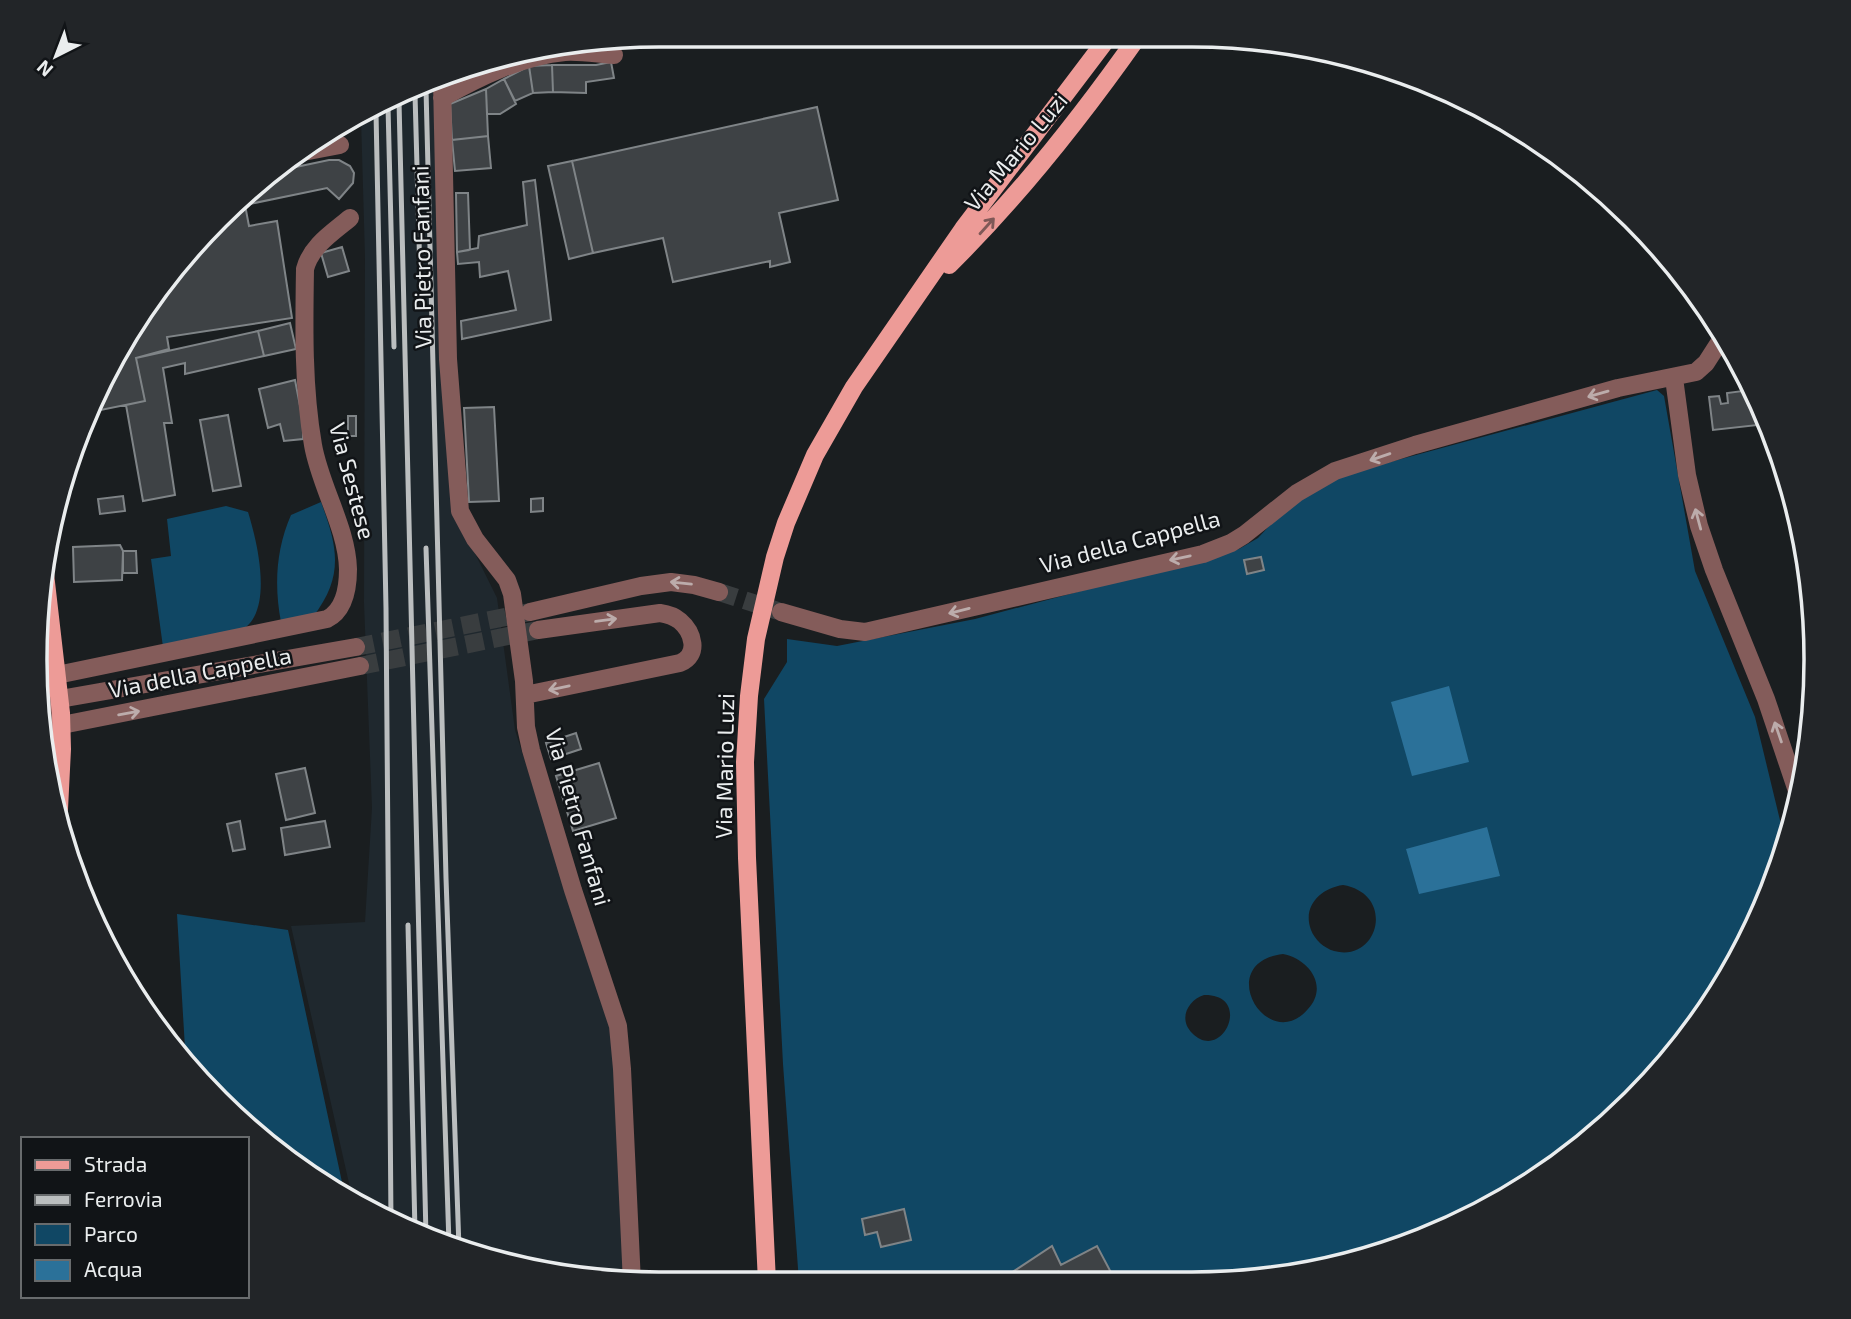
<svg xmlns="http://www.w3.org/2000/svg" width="1851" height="1319" viewBox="0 0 1851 1319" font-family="'Exo 2',sans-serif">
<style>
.built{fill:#1f282e}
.green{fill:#104764;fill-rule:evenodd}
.water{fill:#2b7199}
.building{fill:#3e4245;stroke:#7f8487;stroke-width:2}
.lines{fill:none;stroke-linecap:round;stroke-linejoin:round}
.minor-tunnel{stroke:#393d3f;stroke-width:18;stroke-dasharray:18 9;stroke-linecap:butt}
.minor{stroke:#845c5a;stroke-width:18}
.major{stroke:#ed9b97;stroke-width:18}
.rail{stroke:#bbbebf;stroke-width:5}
.oneway{stroke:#7f5857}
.oneway2{stroke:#bcacab}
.labels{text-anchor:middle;stroke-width:5;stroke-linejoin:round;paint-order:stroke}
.street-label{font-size:23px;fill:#eaedee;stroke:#111417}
.rim{fill:none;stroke:#eaedee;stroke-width:3.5}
</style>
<rect width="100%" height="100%" fill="#1a1e20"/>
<path class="built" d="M442,81L456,515L497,598L515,730L612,1035L625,1283L498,1263L383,1219L353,1201L291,926L365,922L372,808L364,603L365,257L361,118Z"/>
<path class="green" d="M1657,390L1664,396L1695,571L1755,717L1786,845L1751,936L1687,1040L1603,1129L1467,1220L1273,1279L799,1282L783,1064L764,699L787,662V639L837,646L975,619L1239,549L1258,538L1288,506L1342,475ZM1343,885C1396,894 1379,963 1334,951C1324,948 1315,940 1311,930C1302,906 1321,888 1343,885ZM1283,954C1309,959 1329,986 1308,1009C1268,1056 1212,963 1283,954ZM1204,995C1254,994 1222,1064 1192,1033C1178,1019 1188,1000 1204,995Z
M321,502C338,548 344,576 313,617L281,622C274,586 276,549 291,515Z
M226,506L248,512C257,541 276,616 238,632C221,639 183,643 163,647L151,559L171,556L167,519Z
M177,914L288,930L345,1196L279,1155L190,1071L186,1065Z"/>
<path class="water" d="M1449,686L1469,762L1412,776L1391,702Z
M1487,827L1500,876L1419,894L1406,849Z"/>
<path class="building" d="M611,62L614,78L586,82V93L553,92L552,65H596Z
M552,65L553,92L533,93L529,66Z
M529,66L533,93L515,101L504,79Z
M504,79L516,104L500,114H487L486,89Z
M486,89L488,136L452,140L450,104Z
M817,107L838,200L779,213L790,262L770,267V261L673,282L663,238L593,253L572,161Z
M488,136L491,168L455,171L452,140Z
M329,160H339L350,166L354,173L353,183L339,199L327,188L245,205L249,226L277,221L292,318L167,337L169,349L136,358L145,401L91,412L99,384L190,247L277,171Z
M572,161L593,253L569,259L548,166Z
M535,180L551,320L462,339L461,321L516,310L508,271L480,277L479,262L458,264L457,252L478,248L479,236L527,225L523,182Z
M456,193H468L470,250L457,252Z
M342,247L349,271L328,277L321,253Z
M290,323L296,349L264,356L258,331Z
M258,331L264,356L185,374V363L163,368L172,423H164L175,495L143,501L126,405L145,401L136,358Z
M295,380L303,421V439L284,441L280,424L268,428L259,389Z
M1750,390L1752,410L1760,409L1767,424L1713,430L1709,397L1719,396L1721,404L1728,403L1727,393Z
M494,407L499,501L469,502L464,408Z
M228,415L241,486L213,491L200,420Z
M348,416H356V436H348Z
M123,496L125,511L100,514L98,499Z
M543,498V511L531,512V499Z
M120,545L123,551L122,580L74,582L73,547Z
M123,551H136L137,573H123Z
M1261,557L1264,570L1247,574L1244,560Z
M576,733L581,749L551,759L546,743Z
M599,763L616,818L573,831L556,776Z
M305,768L315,813L286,820L276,774Z
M240,821L245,849L233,851L227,824Z
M325,821L330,847L285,855L281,828Z
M904,1209L911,1240L881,1247L877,1232L865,1235L862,1219Z
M1052,1246L1061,1265L1097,1246L1115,1280H1062L1058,1272L1050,1280H1023L1014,1271Z"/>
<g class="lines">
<path class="minor-tunnel" d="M719,592L778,611
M356,647L530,612
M360,666L538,630"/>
<path class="minor" d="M442,82L448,359L460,511L475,539L507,580L512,594L524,681L526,727L531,750L573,890L618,1026L622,1069L632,1283
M442,98C479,77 522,56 565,52C581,51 598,54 614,55
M298,153L340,145
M1674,378L1687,475L1699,526L1714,570L1766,699L1799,797
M530,612L641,586L671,582L694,585L719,592
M781,612L840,629L865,632L1203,554L1231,543L1244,535L1297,493L1335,471L1415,445L1618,388L1696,372L1706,363L1724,335
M40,640L62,725L360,666
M57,675L327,619C345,610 348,588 348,569C347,528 320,486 313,445C303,388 304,327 305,269C311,246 332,233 350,218
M525,695L680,663C700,655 693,632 680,621C674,616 667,614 660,613L538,630
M49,774L60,699L356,647"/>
<path class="major" d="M949,265C1019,196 1082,116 1139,35
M44,565L61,713L62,749L59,809
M40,685L44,753
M767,1282L747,858L745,762L749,696L756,639L775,557L786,523L815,455L854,387L963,229L1110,35"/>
<path class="rail" d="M426,89L446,878L459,1248
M415,94L420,275
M399,101L426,1236
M388,106L394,347
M376,112L386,608L391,1222
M426,548L449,1244
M408,925L415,1232"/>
</g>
<defs><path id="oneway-shaft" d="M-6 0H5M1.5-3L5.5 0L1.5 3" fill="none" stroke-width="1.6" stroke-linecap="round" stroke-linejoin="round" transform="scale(1.75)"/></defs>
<use class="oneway" href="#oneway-shaft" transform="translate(987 226) rotate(-48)"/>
<g class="oneway2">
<use href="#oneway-shaft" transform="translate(1598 394) rotate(164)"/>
<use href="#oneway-shaft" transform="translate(1380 457) rotate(161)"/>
<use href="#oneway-shaft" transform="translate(1698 519) rotate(-105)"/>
<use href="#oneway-shaft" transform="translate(1180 558) rotate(168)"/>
<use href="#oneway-shaft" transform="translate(681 583) rotate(-174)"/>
<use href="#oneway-shaft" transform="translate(959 611) rotate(166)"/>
<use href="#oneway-shaft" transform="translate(606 620) rotate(-8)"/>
<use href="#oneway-shaft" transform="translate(559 688) rotate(168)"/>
<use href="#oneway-shaft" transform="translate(129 713) rotate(-10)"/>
<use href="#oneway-shaft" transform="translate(1778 732) rotate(-109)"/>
</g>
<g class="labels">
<g class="street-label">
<text transform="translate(1016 152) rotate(-50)" y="8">Via Mario Luzi</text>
<text transform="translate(422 257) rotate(-91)" y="8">Via Pietro Fanfani</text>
<text transform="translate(352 481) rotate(75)" y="8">Via Sestese</text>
<text transform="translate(1130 542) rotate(-15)" y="8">Via della Cappella</text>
<text transform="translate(200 673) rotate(-11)" y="8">Via della Cappella</text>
<text transform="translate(725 766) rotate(-89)" y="8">Via Mario Luzi</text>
<text transform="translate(578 817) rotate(74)" y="8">Via Pietro Fanfani</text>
</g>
</g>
<path d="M0 0H1851V1319H0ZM659 47H1192A612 612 0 0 1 1804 659V660A612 612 0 0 1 1192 1272H659A612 612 0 0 1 47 660V659A612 612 0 0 1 659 47Z" fill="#222528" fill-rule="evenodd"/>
<path class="rim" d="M659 47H1192A612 612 0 0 1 1804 659V660A612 612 0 0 1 1192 1272H659A612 612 0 0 1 47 660V659A612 612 0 0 1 659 47Z"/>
<rect x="21" y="1137" width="228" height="161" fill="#111417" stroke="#686b6d" stroke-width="2"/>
<rect x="35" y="1160" width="35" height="10" fill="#ed9b97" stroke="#686b6d" stroke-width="2"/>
<text x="84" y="1172" font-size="21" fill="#eaedee">Strada</text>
<rect x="35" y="1195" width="35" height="10" fill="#bbbebf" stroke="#686b6d" stroke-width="2"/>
<text x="84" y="1207" font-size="21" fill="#eaedee">Ferrovia</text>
<rect x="35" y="1224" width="35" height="21" fill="#104764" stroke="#686b6d" stroke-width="2"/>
<text x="84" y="1242" font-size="21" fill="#eaedee">Parco</text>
<rect x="35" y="1260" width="35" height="21" fill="#2b7199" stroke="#686b6d" stroke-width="2"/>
<text x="84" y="1277" font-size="21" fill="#eaedee">Acqua</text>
<g transform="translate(56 56) rotate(222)" stroke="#111417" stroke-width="5" paint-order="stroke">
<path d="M0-5L12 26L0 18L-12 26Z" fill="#eaedee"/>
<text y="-10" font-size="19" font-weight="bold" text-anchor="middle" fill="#eaedee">N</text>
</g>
</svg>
